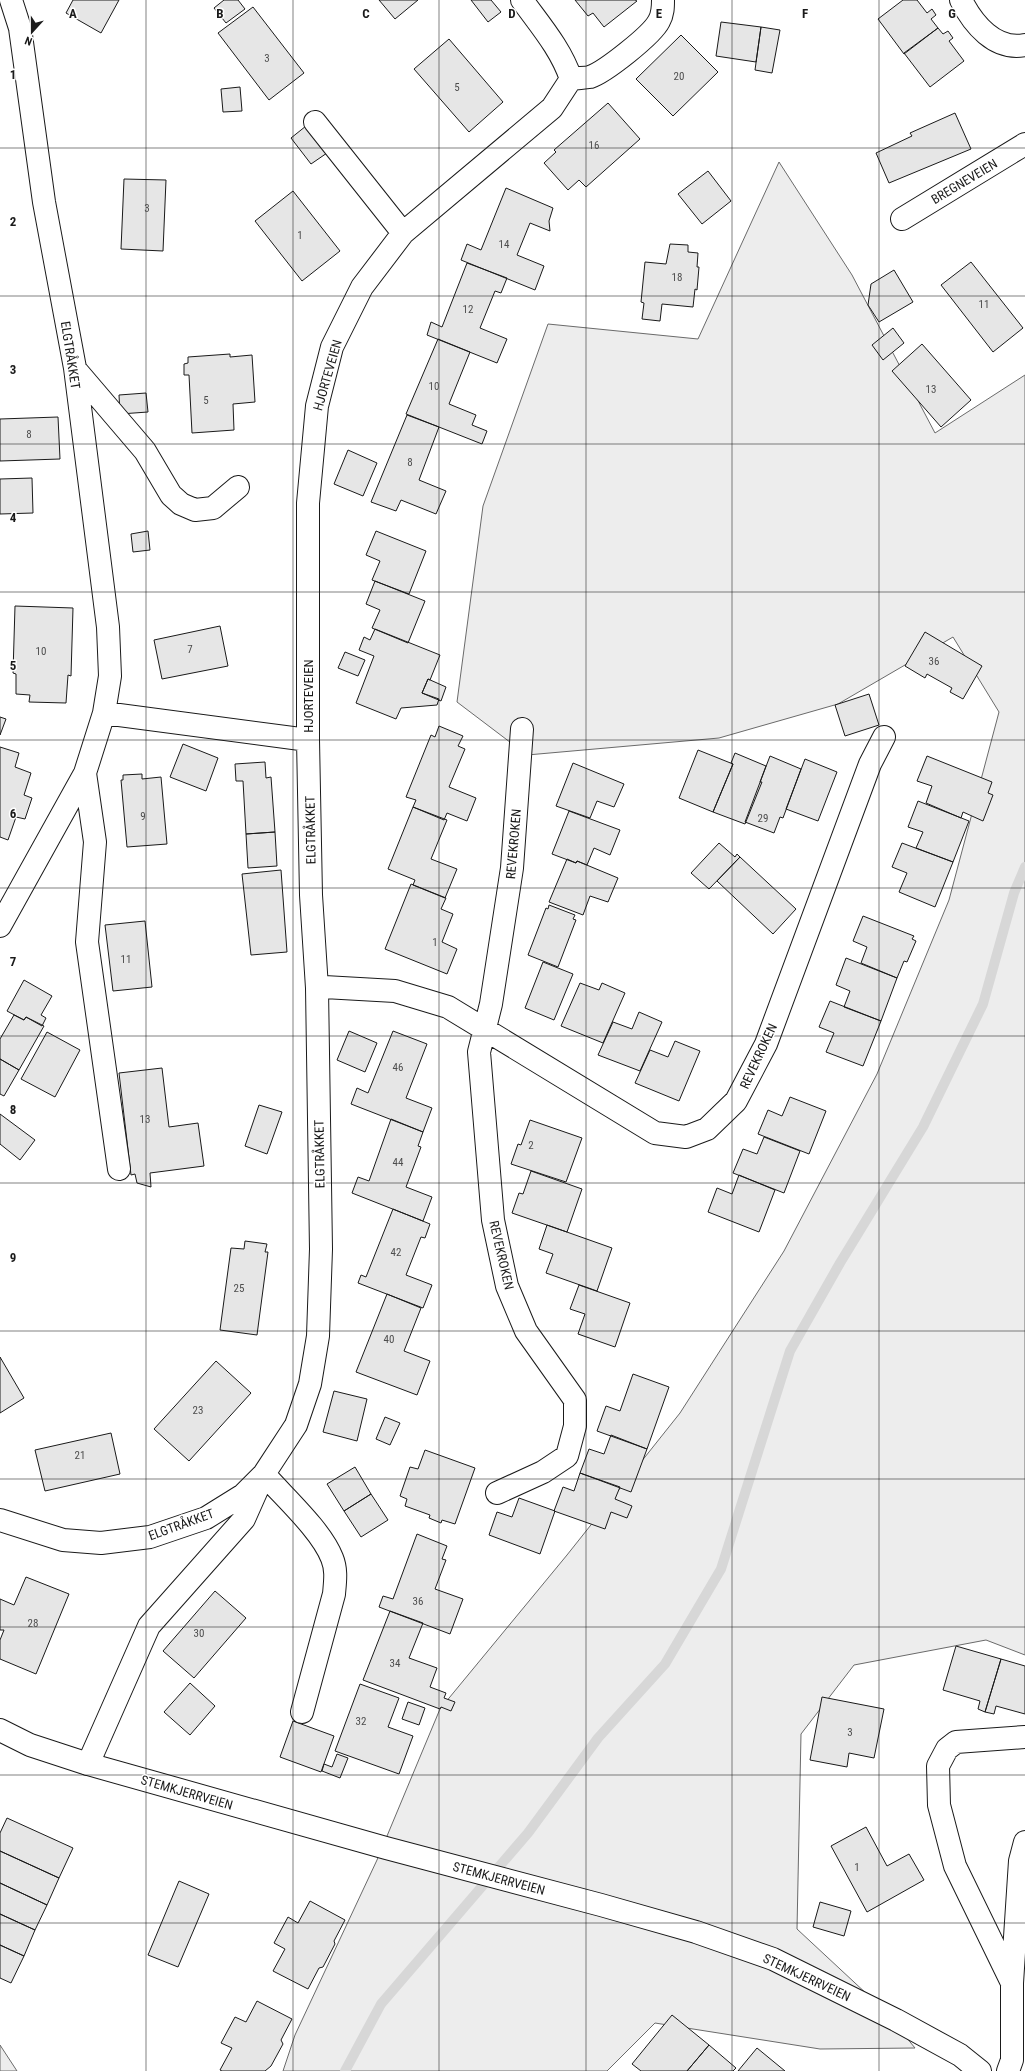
<svg xmlns="http://www.w3.org/2000/svg" width="1025" height="2071" viewBox="0 0 1025 2071" font-family="'Roboto Condensed',sans-serif">
<style>
.built{fill:#ededed;stroke:#6a6a6a}
.lines{fill:none;stroke-linecap:round;stroke-linejoin:round}
.stream{stroke:#d7d7d7;stroke-width:10}
.building{fill:#e6e6e6;stroke:#1a1a1a}
.minor-casing{stroke:#1a1a1a;stroke-width:24}
.tertiary-casing{stroke:#1a1a1a;stroke-width:24}
.minor{stroke:#fff;stroke-width:22}
.tertiary{stroke:#fff;stroke-width:22}
.grid{fill:none;stroke:#1a1a1a;stroke-width:1;stroke-opacity:0.55}
.labels{text-anchor:middle;stroke-width:3;stroke-linejoin:round;paint-order:stroke}
.number-label{font-size:11px;fill:#4d4d4d}
.street-label{font-size:13px;fill:#1a1a1a;stroke:#fff}
.grid-label{font-size:13px;text-anchor:middle;font-weight:bold;fill:#1a1a1a;stroke:#fff;stroke-width:3;stroke-linejoin:round;paint-order:stroke}
</style>
<rect width="100%" height="100%" fill="#fff"/>
<path class="built" d="M779,162L852,275L935,433L1025,375V1655L986,1640L854,1665L801,1734L797,1929L883,2009L915,2048L820,2049L655,2023L607,2071H283L295,2035L377,1860L440,1709L567,1555L680,1413L784,1251L877,1074L949,900L999,712L953,637L838,704L719,738L527,755L457,702L483,506L548,324L698,339Z
M0,2045L17,2071H0Z"/>
<g class="lines">
<path class="stream" d="M345,2071L381,2004L528,1833L598,1738L665,1664L721,1569L790,1351L840,1263L923,1127L983,1004L1014,893L1025,867"/>
</g>
<path class="building" d="M73,0H119L101,33L66,13Z
M224,0H238L245,9L226,23L214,8Z
M379,0H418L395,19Z
M471,0H491L501,12L488,22Z
M575,0H635L637,1L604,27L593,13L588,16Z
M903,0H917L927,13L932,9L936,15L931,19L938,28L904,54L878,19Z
M253,7L304,73L269,100L218,33Z
M721,22L761,27L756,62L716,56Z
M761,27L780,30L772,73L755,70Z
M938,28L943,34L948,31L953,38L949,41L964,61L930,87L904,53Z
M681,35L718,72L673,116L636,79Z
M449,39L503,102L469,132L414,69Z
M240,87L242,111L223,112L221,89Z
M608,103L640,139L586,187L579,180L568,190L544,163L556,152L554,150Z
M955,113L971,149L889,183L876,153L912,136L910,133Z
M306,126L327,153L311,164L291,138Z
M708,171L731,201L702,224L678,194Z
M124,179L166,180L163,251L121,249Z
M506,188L553,208L549,221L550,231L530,223L517,255L544,266L535,290L461,260L467,244L481,250Z
M293,191L340,251L302,281L255,221Z
M670,244L688,245V252L698,253L697,267H699L697,290L695,289L693,307L662,304L660,321L642,319L644,303L641,302L645,262L666,264Z
M971,262L1023,328L993,352L941,285Z
M467,263L507,278L501,293L495,291L480,328L507,339L497,363L427,335L431,322L442,327Z
M894,270L913,302L879,322L868,305L871,284Z
M893,328L904,343L883,360L872,345Z
M438,339L470,352L449,404L476,415L472,425L487,431L482,444L406,414Z
M922,344L971,400L941,427L892,371Z
M230,354V357L252,355L255,402L233,404L234,430L192,433L189,375H184V364L188,363V357Z
M146,393L148,412L120,414L119,395Z
M407,415L439,427L419,480L446,491L436,514L401,500L396,511L371,502Z
M58,417L60,459L0,461V419Z
M348,450L377,463L363,496L334,484Z
M32,478L33,513L0,514V479Z
M148,531L150,550L133,552L131,534Z
M376,531L426,551L409,594L372,580L380,561L366,555Z
M375,581L425,601L408,643L372,628L380,610L366,604Z
M15,606L73,608L71,676L68,675L66,703L29,702L30,695L16,694V674L13,673Z
M220,626L228,666L162,679L154,640Z
M375,629L440,655L430,680L428,679L422,693L439,699L437,705L401,708L396,719L356,703L374,656L359,650L364,637L370,640Z
M925,632L982,666L963,699L950,692L952,688L927,674L925,678L905,666Z
M345,652L365,660L358,676L338,668Z
M428,679L446,687L441,701L422,693Z
M869,694L879,725L845,736L835,705Z
M0,717L6,719L0,735Z
M439,726L463,736L458,746L465,749L449,787L476,798L467,821L447,813L444,820L413,807L416,800L406,797L431,735L435,737Z
M183,744L218,758L206,791L170,777Z
M0,747L19,753L15,767L31,773L24,795L32,798L25,819L16,817L8,840L0,837Z
M698,750L733,764L713,812L679,798Z
M735,753L766,766L760,782H762L745,824L713,812L733,764L731,763Z
M770,756L801,769L783,818L780,817L774,833L745,822Z
M927,756L992,782L988,793L993,795L983,821L963,812L961,818L926,803L932,786L917,781Z
M805,759L837,772L818,821L786,809Z
M265,762L266,778L271,777L275,832L246,834L243,781H236L235,764Z
M573,763L624,784L614,807L597,801L590,818L556,806Z
M142,774V779L161,777L167,844L127,847L121,780H123V775Z
M918,801L969,821L953,862L916,848L923,832L908,827Z
M413,807L447,820L431,859L457,869L445,898L413,885L415,880L388,869Z
M569,811L620,830L610,855L594,848L587,865L577,861L576,863L552,854Z
M275,832L277,866L248,868L246,834Z
M719,843L735,857L737,854L740,857L709,889L691,873Z
M902,843L953,862L935,907L899,892L907,873L892,867Z
M740,857L796,909L773,934L717,881Z
M567,859L576,863L577,861L618,878L608,902L590,896L583,915L549,902Z
M281,870L287,952L251,955L242,874Z
M411,884L446,898L441,909L453,914L442,942L457,949L447,974L385,949Z
M549,905L575,915L573,919L576,920L558,967L528,955L546,908L548,909Z
M863,916L914,936L912,939L916,941L907,962L904,961L897,978L861,963L867,947L853,941Z
M145,921L152,987L113,991L105,925Z
M846,958L897,978L881,1021L844,1007L850,991L836,985Z
M543,962L573,974L554,1020L525,1008Z
M24,980L52,996L41,1015L46,1018L42,1026L26,1017L24,1020L7,1011Z
M580,983L599,990L602,983L625,993L603,1043L561,1026Z
M830,1001L881,1021L863,1066L826,1052L834,1033L819,1027Z
M639,1012L662,1022L640,1071L598,1055L613,1022L632,1029Z
M14,1015L24,1020L26,1017L44,1026L19,1070L0,1059V1039Z
M349,1031L377,1043L365,1072L337,1060Z
M393,1031L427,1044L406,1098L432,1108L423,1132L351,1104L357,1088L368,1093Z
M47,1032L80,1050L55,1097L21,1079Z
M675,1041L700,1051L679,1101L635,1083L650,1050L668,1057Z
M0,1059L19,1070L4,1096L0,1094Z
M162,1068L169,1127L198,1123L204,1166L150,1173L151,1187L137,1183L135,1174L131,1175L119,1073Z
M790,1097L826,1111L809,1154L758,1134L768,1110L782,1116Z
M259,1105L282,1112L267,1154L245,1146Z
M0,1114L35,1140L20,1160L0,1144Z
M391,1119L423,1132L418,1146L421,1147L406,1187L432,1197L423,1221L352,1193L358,1177L369,1181Z
M530,1120L582,1138L566,1182L511,1164L518,1144L521,1145Z
M764,1137L800,1151L784,1193L733,1173L743,1149L757,1154Z
M531,1171L582,1189L567,1232L512,1213L519,1193L523,1194Z
M739,1175L775,1190L759,1232L708,1212L717,1188L732,1194Z
M393,1209L430,1224L425,1238L421,1237L406,1275L432,1285L423,1308L358,1283L361,1275L366,1277Z
M547,1225L612,1248L597,1291L546,1273L553,1254L539,1249Z
M245,1241L267,1244L265,1252H268L257,1335L220,1330L231,1248L244,1249Z
M579,1285L630,1303L615,1347L578,1334L585,1314L570,1309Z
M387,1294L421,1308L404,1351L430,1361L417,1395L356,1372Z
M0,1357L24,1398L0,1413Z
M216,1361L251,1393L189,1461L154,1429Z
M633,1374L669,1387L647,1449L597,1431L606,1406L620,1411Z
M334,1391L367,1399L357,1441L323,1432Z
M385,1417L400,1423L390,1445L376,1439Z
M111,1433L120,1474L45,1491L35,1450Z
M611,1435L647,1449L631,1492L580,1473L589,1449L604,1454Z
M425,1450L475,1468L455,1524L442,1520L441,1523L429,1518L430,1515L405,1506L407,1499L400,1496L410,1467L418,1469Z
M355,1467L371,1494L344,1511L327,1484Z
M580,1473L620,1487L615,1499L632,1506L627,1518L611,1512L605,1529L554,1511L563,1487L574,1491Z
M371,1494L388,1520L361,1537L344,1511Z
M519,1498L555,1511L540,1554L489,1535L497,1512L512,1517Z
M417,1534L447,1546L442,1559L446,1560L435,1589L463,1599L450,1634L379,1607L383,1596L393,1599Z
M26,1577L69,1594L36,1674L0,1659V1640L4,1630H0V1599L14,1605Z
M215,1591L246,1618L194,1678L163,1651Z
M390,1611L423,1623L409,1658L437,1668L430,1687L446,1693L444,1698L455,1702L451,1711L441,1707L440,1709L363,1680Z
M956,1646L1001,1659L985,1712L978,1709L980,1701L943,1690Z
M1001,1659L1025,1666V1714L996,1706L994,1714L985,1712Z
M190,1683L215,1706L190,1735L164,1712Z
M360,1684L399,1698L388,1727L413,1736L399,1774L335,1751Z
M822,1697L884,1709L874,1758L849,1753L847,1767L810,1760Z
M408,1702L425,1708L419,1725L402,1719Z
M293,1721L334,1736L321,1772L280,1757Z
M337,1754L348,1758L340,1778L322,1771L324,1764L332,1767Z
M7,1818L73,1848L59,1878L0,1851V1833Z
M866,1827L887,1866L909,1854L924,1880L867,1912L831,1846Z
M0,1851L59,1878L47,1905L0,1883Z
M179,1881L209,1894L178,1967L148,1955Z
M0,1883L47,1905L35,1930L0,1914Z
M310,1901L345,1920L334,1941L335,1944L323,1967L319,1968L308,1989L273,1971L285,1949L274,1943L288,1917L298,1923Z
M820,1902L851,1911L844,1936L813,1927Z
M0,1914L35,1930L24,1956L0,1945Z
M0,1945L24,1956L11,1983L0,1978Z
M257,2001L292,2019L281,2040L283,2044L271,2066L265,2071H222L220,2070L232,2048L221,2043L235,2017L246,2022Z
M672,2015L709,2045L687,2071H641L632,2064Z
M709,2045L736,2068L733,2071H687Z
M757,2048L785,2071H738Z"/>
<g class="lines">
<g class="minor-casing">
<path id="minor" d="M961,0C973,24 995,51 1025,45
M571,79C577,78 584,78 590,77C605,72 652,35 659,21C663,14 663,7 663,0
M315,122L403,233
M902,219L1025,144
M75,369L145,451L171,495L181,504L195,510L213,508L238,487
M308,740V503L317,406L332,347L362,287L403,233L552,108L571,79C561,49 540,25 522,0
M85,773L95,842L87,942L119,1169
M0,926L85,773L104,713L110,676L108,627L75,368L44,202L20,28L11,0
M317,988L324,987L395,991L448,1007L655,1133L686,1137L707,1129L736,1101L766,1044L870,764L884,737
M497,1493L543,1472L567,1456L575,1426V1400L526,1331L507,1286L493,1220L479,1052L491,1004L512,868L522,729
M0,1520L63,1540L101,1543L150,1537L206,1518L243,1495L264,1474L296,1425L310,1384L318,1336L321,1249L317,988L311,895L308,740L104,713
M88,1764L149,1626L244,1519L264,1474C285,1498 321,1530 332,1558C337,1570 335,1582 334,1594L302,1712
M1012,1983L955,1866L939,1805L938,1766L947,1749L956,1742L1025,1737
M1008,2071L1012,2060V1983L1020,1861L1025,1842"/>
</g>
<g class="tertiary-casing">
<path id="tertiary" d="M0,1730L30,1745L88,1764L386,1848L601,1905L696,1932L773,1959L896,2020L960,2055L980,2071"/>
</g>
<use href="#minor" class="minor"/>
<use href="#tertiary" class="tertiary"/>
</g>
<path class="grid" d="M146,0V2071M293,0V2071M439,0V2071M586,0V2071M732,0V2071M879,0V2071M0,148H1025M0,296H1025M0,444H1025M0,592H1025M0,740H1025M0,888H1025M0,1036H1025M0,1183H1025M0,1331H1025M0,1479H1025M0,1627H1025M0,1775H1025M0,1923H1025"/>
<g class="labels">
<g class="number-label">
<text x="267" y="62">3</text>
<text x="679" y="80">20</text>
<text x="457" y="91">5</text>
<text x="594" y="149">16</text>
<text x="147" y="212">3</text>
<text x="300" y="239">1</text>
<text x="504" y="248">14</text>
<text x="677" y="281">18</text>
<text x="984" y="308">11</text>
<text x="468" y="313">12</text>
<text x="434" y="390">10</text>
<text x="931" y="393">13</text>
<text x="206" y="404">5</text>
<text x="29" y="438">8</text>
<text x="410" y="466">8</text>
<text x="190" y="653">7</text>
<text x="41" y="655">10</text>
<text x="934" y="665">36</text>
<text x="143" y="820">9</text>
<text x="763" y="822">29</text>
<text x="435" y="946">1</text>
<text x="126" y="963">11</text>
<text x="398" y="1071">46</text>
<text x="145" y="1123">13</text>
<text x="531" y="1149">2</text>
<text x="398" y="1166">44</text>
<text x="396" y="1256">42</text>
<text x="239" y="1292">25</text>
<text x="389" y="1343">40</text>
<text x="198" y="1414">23</text>
<text x="80" y="1459">21</text>
<text x="418" y="1605">36</text>
<text x="33" y="1627">28</text>
<text x="199" y="1637">30</text>
<text x="395" y="1667">34</text>
<text x="361" y="1725">32</text>
<text x="850" y="1736">3</text>
<text x="857" y="1871">1</text>
</g>
<g class="street-label">
<text transform="translate(964 181) rotate(-31)" y="5">BREGNEVEIEN</text>
<text transform="translate(71 355) rotate(81)" y="5">ELGTRÅKKET</text>
<text transform="translate(327 375) rotate(-74)" y="5">HJORTEVEIEN</text>
<text transform="translate(308 696) rotate(-90)" y="5">HJORTEVEIEN</text>
<text transform="translate(310 830) rotate(-91)" y="5">ELGTRÅKKET</text>
<text transform="translate(513 844) rotate(-85)" y="5">REVEKROKEN</text>
<text transform="translate(758 1056) rotate(-65)" y="5">REVEKROKEN</text>
<text transform="translate(319 1154) rotate(-91)" y="5">ELGTRÅKKET</text>
<text transform="translate(502 1255) rotate(77)" y="5">REVEKROKEN</text>
<text transform="translate(181 1524) rotate(-20)" y="5">ELGTRÅKKET</text>
<text transform="translate(187 1792) rotate(16)" y="5">STEMKJERRVEIEN</text>
<text transform="translate(499 1878) rotate(15)" y="5">STEMKJERRVEIEN</text>
<text transform="translate(807 1977) rotate(25)" y="5">STEMKJERRVEIEN</text>
</g>
</g>
<g class="grid-label">
<text x="73" y="18">A</text>
<text x="220" y="18">B</text>
<text x="366" y="18">C</text>
<text x="512" y="18">D</text>
<text x="659" y="18">E</text>
<text x="805" y="18">F</text>
<text x="952" y="18">G</text>
<text x="13" y="79">1</text>
<text x="13" y="226">2</text>
<text x="13" y="374">3</text>
<text x="13" y="522">4</text>
<text x="13" y="670">5</text>
<text x="13" y="818">6</text>
<text x="13" y="966">7</text>
<text x="13" y="1114">8</text>
<text x="13" y="1262">9</text>
</g>
<g transform="translate(32 32) rotate(201)" stroke="#ffffff" stroke-width="3" paint-order="stroke">
<path d="M0-3L7 15L0 10L-7 15Z" fill="#1a1a1a"/>
<text y="-6" font-size="11" font-weight="bold" text-anchor="middle" fill="#1a1a1a">N</text>
</g>
</svg>
